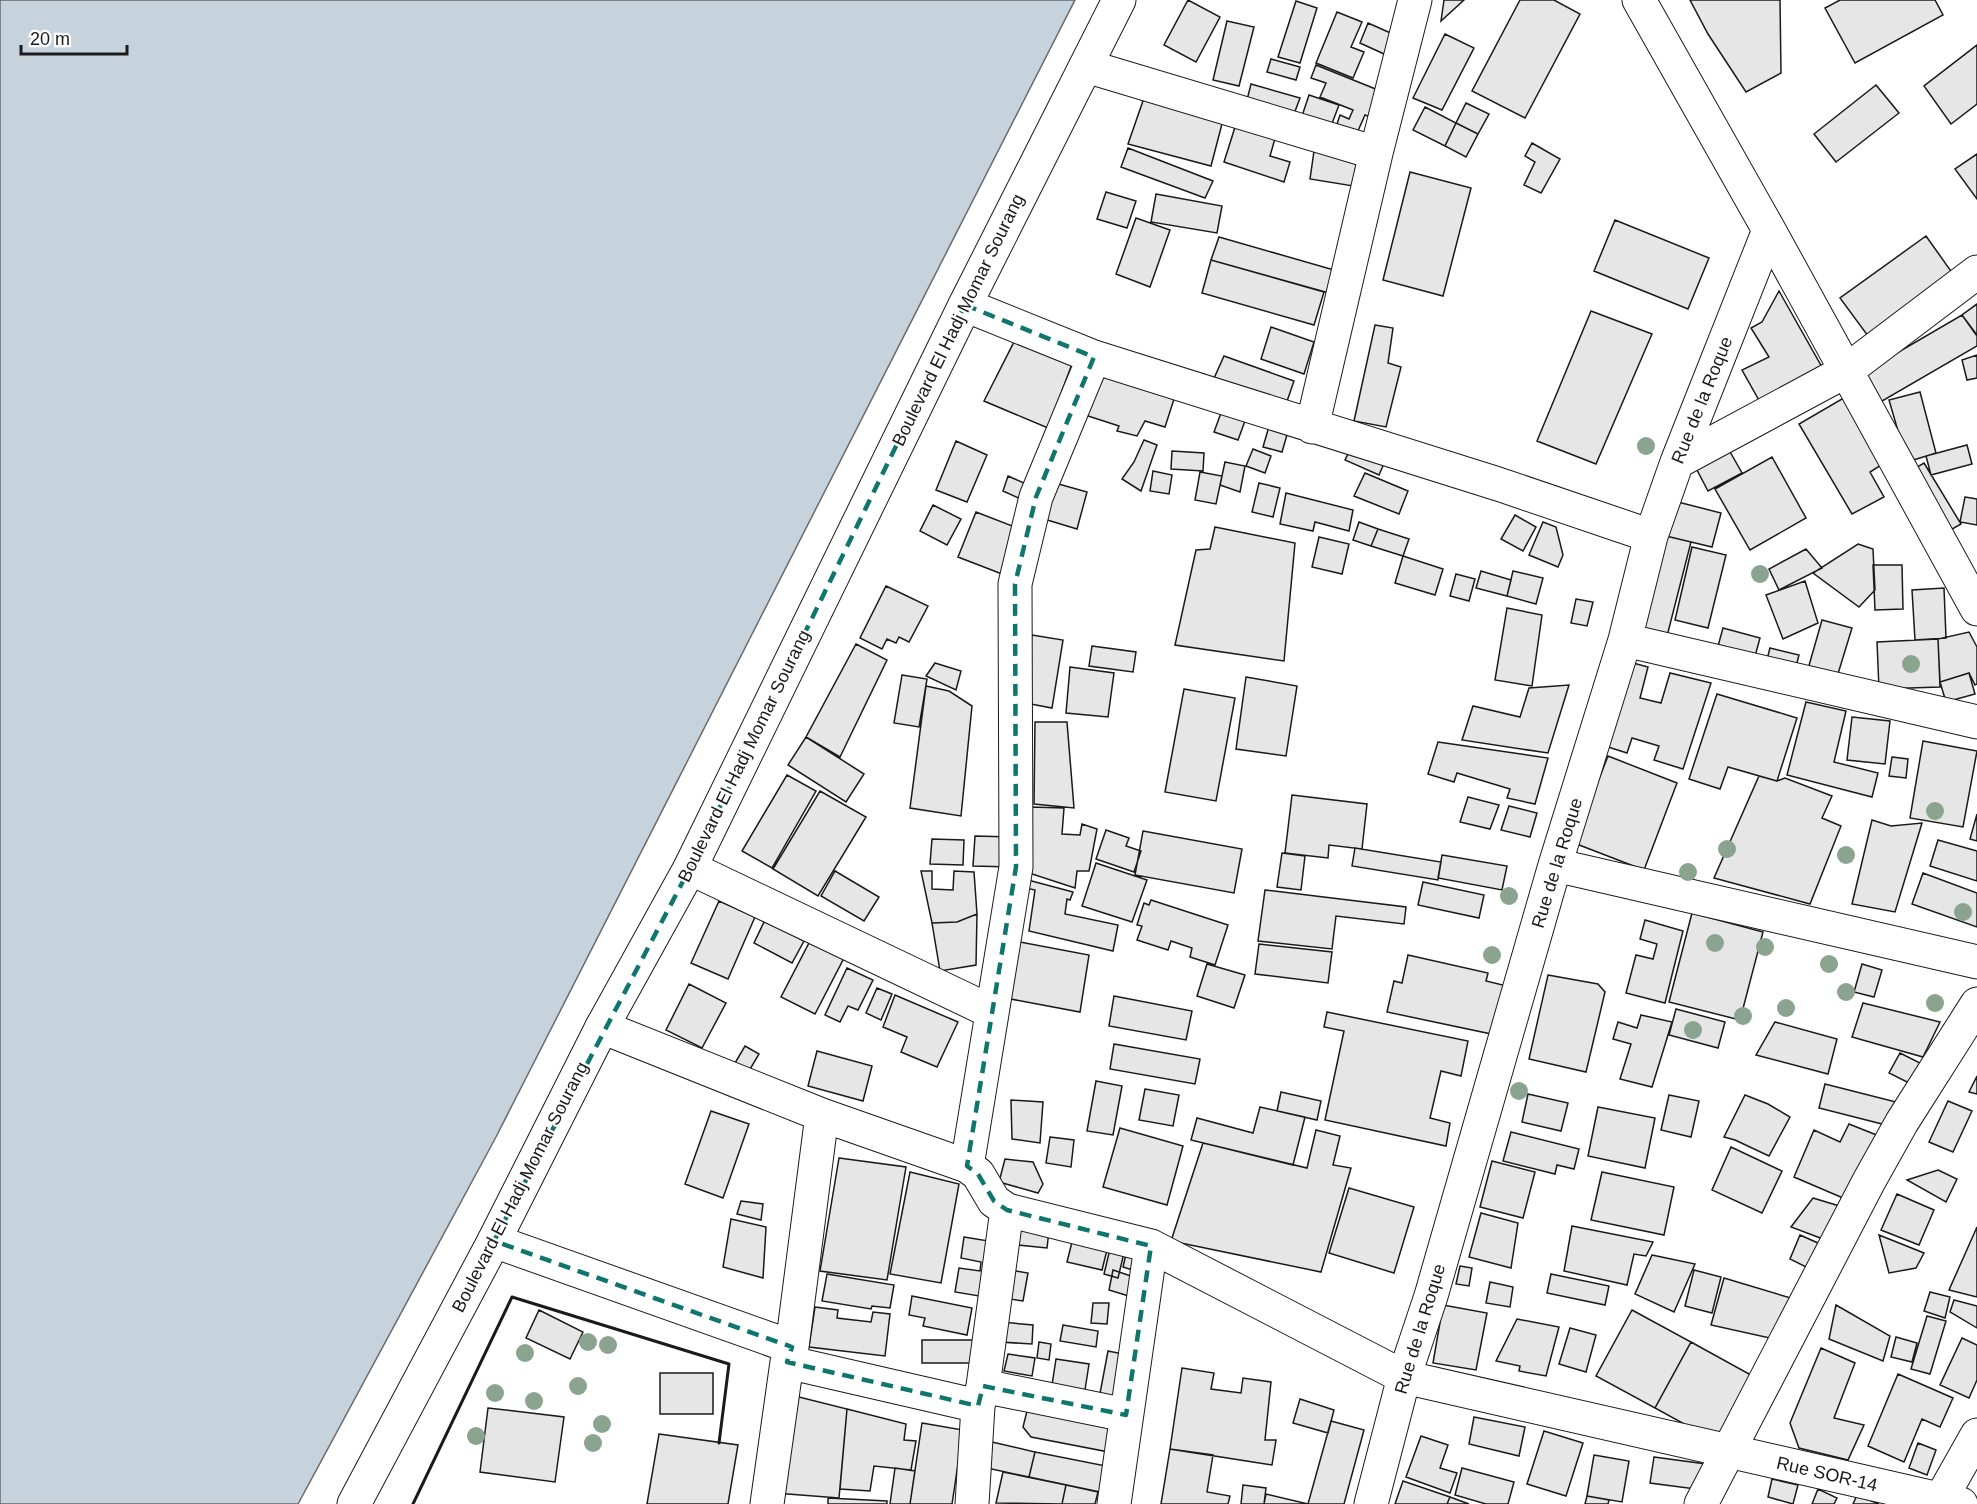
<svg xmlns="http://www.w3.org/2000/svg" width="1977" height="1504" viewBox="0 0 1977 1504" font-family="Helvetica,sans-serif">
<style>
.water{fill:#c6d2dc;stroke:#6a6a6a;stroke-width:1.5}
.building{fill:#e6e6e6;stroke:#1a1a1a;stroke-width:1.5}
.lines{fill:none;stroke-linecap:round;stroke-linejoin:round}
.minor-casing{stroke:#1a1a1a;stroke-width:35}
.highway-casing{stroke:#1a1a1a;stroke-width:35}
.minor{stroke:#fff;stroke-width:33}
.highway{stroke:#fff;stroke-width:33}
.wall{stroke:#1a1a1a;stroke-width:3}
.tree{fill:#8aa48f}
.marked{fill:none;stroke:#0f766e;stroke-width:4.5;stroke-dasharray:12 8;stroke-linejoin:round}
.labels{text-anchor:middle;stroke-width:4.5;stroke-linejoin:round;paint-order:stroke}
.street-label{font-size:18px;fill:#1a1a1a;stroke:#fff}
</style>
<rect width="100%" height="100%" fill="#fff"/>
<path class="water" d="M0,0H1075L496,1137L298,1504H0Z"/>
<path class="building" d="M1188,0L1220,17L1196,62L1164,45Z
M1444,0H1464L1441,21Z
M1520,0H1554L1580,14L1525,118L1472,91Z
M1690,0H1780L1781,73L1746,92L1708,34Z
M1840,0H1935L1943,15L1855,63L1825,8Z
M1296,1L1317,8L1300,63L1278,57Z
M1337,12L1362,22L1351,47L1364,52L1353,78L1316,63Z
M1227,21L1254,27L1239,86L1213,80Z
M1368,23L1404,39L1395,59L1360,43Z
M1445,34L1474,48L1442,110L1413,98Z
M1977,45V104L1951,124L1924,86Z
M1271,59L1300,67L1296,80L1267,72Z
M1316,65L1383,92L1373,118L1365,115L1357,133L1337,124L1340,115L1349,119L1353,110L1320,97L1326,83L1311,78Z
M1251,84L1300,98L1294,114L1247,100Z
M1876,85L1899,113L1836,162L1814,134Z
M1309,95L1339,105L1331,126L1302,116Z
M1144,98L1223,120L1211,166L1128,144Z
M1466,103L1489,114L1478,134L1456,123Z
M1425,107L1456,123L1445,146L1413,130Z
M1456,123L1478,134L1466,157L1445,146Z
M1236,124L1276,135L1270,156L1290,162L1284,182L1224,162Z
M1532,143L1560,159L1541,193L1524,185L1535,162L1525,156Z
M1128,148L1213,181L1205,198L1121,167Z
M1314,151L1357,158L1353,186L1310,179Z
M1977,154V199L1955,169Z
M1410,172L1471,188L1443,296L1383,280Z
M1106,192L1136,201L1127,228L1097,219Z
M1156,194L1222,206L1217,233L1151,222Z
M1136,218L1170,230L1150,287L1116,274Z
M1615,220L1709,258L1688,309L1594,271Z
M1926,236L1953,274L1868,336L1840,298Z
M1219,237L1334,270L1329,293L1211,260Z
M1211,260L1324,292L1314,325L1202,293Z
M1779,291L1823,369L1760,402L1742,370L1769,357L1751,328L1762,322Z
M1977,304V335L1962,315Z
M1591,311L1652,334L1596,464L1537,441Z
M1962,315L1977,336V346L1877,404L1859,375Z
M1375,325L1393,328L1388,363L1401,367L1386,427L1354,421Z
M1271,327L1314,342L1304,374L1261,359Z
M1018,334L1075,356L1048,428L984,401Z
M1977,355V378L1967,380L1962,360Z
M1224,356L1294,381L1285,407L1211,385Z
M1097,370L1175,396L1165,427L1145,421L1137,436L1117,431L1119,426L1082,414Z
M1920,392L1936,453L1907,462L1889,400Z
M1847,396L1886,462L1870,472L1884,497L1852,514L1799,424Z
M1221,413L1245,421L1238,440L1214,432Z
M1270,423L1289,428L1282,452L1263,447Z
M1144,440L1157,445L1141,491L1122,479L1134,462Z
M956,441L987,455L967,502L936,490Z
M1353,444L1386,459L1379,475L1345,460Z
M1967,445L1972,464L1931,475L1926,456Z
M1253,449L1271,456L1265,473L1246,466Z
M1729,450L1742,473L1708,491L1696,468Z
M1172,451L1204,453L1203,471L1171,469Z
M1772,457L1806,518L1750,550L1715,489Z
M1225,462L1245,466L1240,492L1220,485Z
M1924,463L1961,524L1942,535L1905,474Z
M1153,471L1172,475L1169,494L1150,491Z
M1200,472L1222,476L1216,504L1195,500Z
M1365,473L1408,491L1399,514L1354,496Z
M1008,476L1024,483L1023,500L1003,491Z
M1055,483L1087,492L1077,529L1044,519Z
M1259,483L1280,488L1273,517L1252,512Z
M1286,493L1353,510L1349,531L1315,522L1313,531L1280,524Z
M1965,497L1977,499V525L1960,522Z
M1674,501L1721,513L1712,547L1666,536Z
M933,505L961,519L947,545L920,531Z
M976,512L1020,529L1002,574L958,557Z
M1515,515L1536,527L1523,551L1501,539Z
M1359,522L1378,529L1371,546L1353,540Z
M1543,522L1556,527L1563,555L1558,567L1529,555Z
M1215,527L1295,543L1284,661L1175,645L1196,550L1210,549Z
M1378,529L1409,539L1403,556L1371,546Z
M1666,536L1691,542L1665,644L1641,638Z
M1319,537L1349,544L1342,574L1312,567Z
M1858,544L1873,549L1875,590L1859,607L1813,573Z
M1692,547L1726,555L1708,628L1675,620Z
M1806,549L1822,568L1779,590L1769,569Z
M1403,556L1443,569L1435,595L1395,583Z
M1873,565H1902L1903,609L1875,610Z
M1481,571L1511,580L1507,596L1476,588Z
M1513,571L1543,578L1536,604L1507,596Z
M1456,574L1475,579L1469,601L1450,596Z
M1805,581L1818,623L1783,639L1766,595Z
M886,586L928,606L909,642L899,637L896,643L887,639L882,649L860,638Z
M1944,588L1946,638L1915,640L1912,590Z
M1576,599L1593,602L1587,626L1571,623Z
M1507,608L1542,615L1532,686L1495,680Z
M1822,620L1852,628L1837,677L1808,669Z
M1723,628L1760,638L1749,678L1712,668Z
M1969,632L1977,647V684L1975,685L1969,673L1940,682L1938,639Z
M1032,635L1063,640L1052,708L1020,702Z
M1938,639L1940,687L1879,689L1877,642Z
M856,644L887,660L840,757L806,737Z
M1092,646L1136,652L1133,672L1089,666Z
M1770,648L1799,655L1794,674L1765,667Z
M935,663L961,671L956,690L926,676Z
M1633,663L1648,667L1640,698L1661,703L1670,673L1711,683L1683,769L1654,760L1659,746L1632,738L1627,753L1608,747Z
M1070,667L1114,673L1108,717L1066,713Z
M1969,673L1975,694L1946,702L1940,682Z
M902,675L927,679L919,727L894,723Z
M1246,677L1297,686L1286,756L1236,749Z
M1569,685L1548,753L1462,740L1473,706L1520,717L1529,688Z
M926,686L949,691L972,706L961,816L910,808Z
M1184,689L1235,698L1216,801L1165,792Z
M1717,694L1797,718L1777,781L1728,767L1720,789L1689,779Z
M1806,702L1846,711L1834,762L1878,773L1872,797L1787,775Z
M1852,717L1890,721L1885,764L1847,760Z
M1035,722H1067L1074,808L1034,804Z
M806,737L864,774L846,802L788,765Z
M1923,741L1977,751L1963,827L1910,818Z
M1438,742L1548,758L1535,804L1507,798L1510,789L1457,773L1454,782L1428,774Z
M1608,756L1677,783L1644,870L1574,843Z
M1892,757L1908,759L1906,778L1889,776Z
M787,775L816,791L772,868L742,851Z
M1759,776L1777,781L1785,778L1832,796L1822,818L1841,826L1810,904L1714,878Z
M820,791L866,817L818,896L773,869Z
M1292,795L1367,804L1362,849L1329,845L1328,858L1285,853Z
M1468,797L1499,805L1490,829L1460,822Z
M1509,806L1537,813L1530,837L1501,830Z
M1030,807L1064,808L1062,834L1080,835L1082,824L1097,829L1089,871H1077L1075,888L1026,872Z
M1977,814V841L1970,839Z
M1872,820L1891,826L1922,823L1895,912L1852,904Z
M1106,830L1129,838L1126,846L1141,851L1134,872L1096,859Z
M1143,831L1242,849L1234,893L1135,875Z
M975,836L1012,837L1011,867L973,866Z
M932,839L964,840L963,865L930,864Z
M1938,840L1977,851V881L1930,866Z
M1355,848L1441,862L1438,880L1352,866Z
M1282,853L1305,856L1301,890L1277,887Z
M1442,855L1507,866L1502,890L1438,878Z
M1096,863L1147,880L1132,922L1082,906Z
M835,871L879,897L864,921L821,896Z
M921,871H932V889L953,890L954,871L974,872L977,914L957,922L932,923Z
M1923,873L1977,893V927L1912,904Z
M1028,880L1073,892L1070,900L1067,899L1065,914L1118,925L1113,951L1029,931L1035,890L1026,888Z
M1423,882L1484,895L1479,918L1418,905Z
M1265,890L1406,907L1404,924L1336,916L1332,949L1258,941Z
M1151,900L1228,925L1215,965L1190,957L1192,948L1171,941L1168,950L1137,940L1142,926L1137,925L1144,903L1149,905Z
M719,901L755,917L728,979L691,963Z
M1692,913L1763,932L1740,1020L1669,1002Z
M977,914L976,965L940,971L932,923L957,922Z
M765,920L804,941L792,963L754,943Z
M1645,920L1683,931L1665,1003L1626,993L1636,955L1653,959L1657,944L1640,939Z
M1010,940L1089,955L1080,1012L1000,997Z
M810,941L844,958L815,1014L781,997Z
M1259,944L1332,952L1328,983L1255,974Z
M1408,955L1488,973L1486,981L1511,987L1501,1036L1387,1012L1394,981L1402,983Z
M1207,964L1245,975L1234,1008L1197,996Z
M1862,964L1882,970L1874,997L1854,992Z
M847,968L873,980L858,1010L848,1006L840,1022L825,1015Z
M1548,975L1598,984L1605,992L1586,1072L1529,1059Z
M689,984L726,1003L702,1048L666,1030Z
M877,988L892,994L881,1020L866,1013Z
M895,995L958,1022L937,1067L901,1052L907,1037L883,1027Z
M1114,996L1192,1011L1186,1040L1109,1026Z
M1863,1003L1940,1022L1923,1057L1852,1037Z
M1676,1009L1725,1022L1718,1048L1669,1035Z
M1327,1012L1468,1041L1461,1076L1441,1071L1430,1118L1450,1123L1446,1146L1325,1120L1344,1031L1324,1027Z
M1641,1015L1672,1022L1652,1087L1620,1079L1631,1044L1613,1039L1618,1022L1637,1028Z
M1775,1022L1837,1039L1828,1074L1756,1055Z
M1114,1044L1200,1059L1195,1084L1110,1069Z
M745,1046L759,1054L749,1071L735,1063Z
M817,1051L872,1066L863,1101L808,1086Z
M1900,1053L1920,1063L1909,1083L1889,1073Z
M1977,1076V1094L1969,1092Z
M1096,1081L1122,1086L1113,1135L1087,1131Z
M1825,1084L1896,1102L1890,1126L1819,1108Z
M1145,1089L1179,1095L1173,1126L1139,1120Z
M1281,1092L1321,1101L1317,1120L1277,1111Z
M1528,1094L1568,1103L1561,1131L1522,1122Z
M1669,1095L1699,1101L1691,1137L1661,1130Z
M1745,1095L1768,1104L1790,1117L1769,1156L1735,1140L1724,1137Z
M1011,1100L1043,1102L1040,1143L1012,1139Z
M1948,1101L1972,1111L1953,1152L1929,1142Z
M1260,1107L1305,1117L1293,1165L1191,1140L1197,1118L1253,1133Z
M1598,1107L1655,1118L1645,1168L1588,1156Z
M711,1111L749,1124L723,1198L685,1184Z
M1849,1124L1879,1136L1850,1201L1794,1177L1814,1130L1840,1142Z
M1120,1128L1183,1146L1167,1205L1103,1187Z
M1316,1130L1340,1136L1333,1165L1351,1168L1321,1272L1171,1241L1203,1143L1307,1168Z
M1511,1132L1579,1149L1574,1169L1557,1165L1555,1174L1503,1161Z
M1050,1137L1074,1140L1071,1167L1046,1163Z
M1731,1147L1782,1171L1762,1213L1712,1190Z
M839,1158L906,1167L887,1280L820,1271Z
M1005,1159L1033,1162L1043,1184L1038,1193L999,1182Z
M1492,1161L1535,1172L1523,1218L1480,1207Z
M1938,1170L1957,1179L1946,1202L1907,1180Z
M910,1172L959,1184L941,1283L890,1274Z
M1602,1172L1674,1187L1664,1235L1591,1220Z
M1349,1188L1414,1207L1394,1273L1329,1253Z
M1897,1194L1934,1210L1919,1245L1881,1230Z
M1813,1198L1846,1208L1823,1239L1791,1227Z
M741,1201L763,1204L761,1220L737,1214Z
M1481,1213L1518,1223L1511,1268L1469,1257Z
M731,1219L766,1227L763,1278L723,1267Z
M1022,1219L1050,1222L1047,1248L1018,1245Z
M1572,1226L1653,1242L1646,1256L1634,1254L1627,1285L1564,1271Z
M1977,1227V1297L1949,1290Z
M1800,1235L1818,1243L1808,1268L1790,1259Z
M1879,1235L1924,1253L1916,1268L1889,1273Z
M964,1237L995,1242L985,1297L955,1292L959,1268L980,1271L981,1262L961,1258Z
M1073,1238L1108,1246L1102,1270L1067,1262Z
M1110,1249L1124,1253L1118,1278L1104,1274Z
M1126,1254L1149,1259L1145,1274L1123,1267Z
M1652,1255L1695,1264L1674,1312L1635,1294Z
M1460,1266L1472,1268L1469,1286L1456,1284Z
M1009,1270L1028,1273L1023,1301L1004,1298Z
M1113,1270L1137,1278L1132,1297L1109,1290Z
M1694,1270L1721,1277L1712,1313L1685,1306Z
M827,1274L894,1285L890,1308L872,1306L871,1309L822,1301Z
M1551,1274L1609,1286L1605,1305L1547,1293Z
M1724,1278L1794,1299L1783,1341L1711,1325Z
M1490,1282L1513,1287L1510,1307L1486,1303Z
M1930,1292L1950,1297L1945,1318L1924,1311Z
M912,1296L972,1308L967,1335L923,1326L925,1318L909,1315Z
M1954,1300L1977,1306V1328L1950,1312Z
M1093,1303H1109L1107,1324L1091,1323Z
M1443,1305L1487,1313L1476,1370L1433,1363Z
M1836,1305L1890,1336L1883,1361L1829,1339Z
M815,1307L838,1310L837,1318L871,1322L873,1312L890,1314L885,1356L809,1347Z
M539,1310L583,1332L570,1359L526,1338Z
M1632,1310L1691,1342L1655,1408L1596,1376Z
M1927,1316L1946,1321L1930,1374L1911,1369Z
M1517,1319L1559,1327L1546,1376L1519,1371L1520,1366L1496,1361Z
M1001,1322L1033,1325L1032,1344L1000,1342Z
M1063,1325L1098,1331L1096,1347L1060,1341Z
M1570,1328L1596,1335L1586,1372L1559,1364Z
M1896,1337L1917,1343L1912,1362L1891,1357Z
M1962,1338L1977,1345V1380L1969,1398L1940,1385Z
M922,1340H976V1363H922Z
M1039,1342L1051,1344L1049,1360L1037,1358Z
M1691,1342L1760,1380L1724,1446L1655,1408Z
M1821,1348L1855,1363L1834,1418L1864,1425L1848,1460L1799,1448L1790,1423Z
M1108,1351L1133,1356L1123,1409L1098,1404Z
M1008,1354L1035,1358L1032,1376L1004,1371Z
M1056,1359L1089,1364L1085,1390L1052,1385Z
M1182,1368L1214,1373L1211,1389L1241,1393L1243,1378L1271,1382L1265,1440H1276L1272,1465L1170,1449Z
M660,1373H713V1414H660Z
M1898,1374L1953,1398L1940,1427L1922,1419L1904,1462L1868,1446Z
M791,1395L847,1409L839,1498L775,1493Z
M1300,1399L1334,1410L1328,1433L1293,1423Z
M1028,1407L1114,1424L1109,1452L1031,1437L1023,1427Z
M488,1408L564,1417L555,1482L480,1472Z
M847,1409L906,1424L904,1440L916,1441L911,1470L874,1466L870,1491L840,1489Z
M1474,1417L1525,1427L1519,1456L1469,1444Z
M1331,1421L1364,1430L1344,1504H1308Z
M922,1423L963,1430L952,1504H910Z
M1544,1431L1583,1443L1566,1496L1527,1484Z
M659,1434L738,1445L728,1504H647Z
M1421,1436L1448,1445L1440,1468L1457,1473L1450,1493L1406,1477Z
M992,1442L1035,1452L1029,1477L987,1468Z
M1918,1443L1936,1450L1927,1475L1909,1468Z
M1170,1449L1213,1455L1207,1492L1230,1496L1228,1504H1161Z
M1035,1452L1106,1466L1100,1492L1029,1477Z
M1594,1455L1629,1461L1622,1502L1587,1496Z
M1654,1457L1706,1464L1703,1490L1650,1483Z
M895,1468L915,1471L910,1504H890Z
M1462,1468L1514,1482L1508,1504H1486L1455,1495Z
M1003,1472L1066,1485L1062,1504L996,1503Z
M1772,1479L1798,1485L1793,1504L1768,1497Z
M1403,1481L1450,1497L1447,1504H1395Z
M1066,1485L1098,1492L1095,1504H1062Z
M1243,1485L1266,1488L1264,1504H1241Z
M1818,1489L1837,1498L1834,1504H1812Z
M1266,1494L1308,1504H1264Z
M1857,1495L1879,1504H1853Z
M1587,1496L1609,1500L1608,1504H1585Z
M1450,1497L1469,1504H1447Z
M828,1498L887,1501V1504H828Z"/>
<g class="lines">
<g class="minor-casing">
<path id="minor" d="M1639,0L1769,230L1977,609
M1086,66L1376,153
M965,305L1094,357L1498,484L1651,536
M1312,427L1376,153L1415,0
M1677,462L1846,371L1977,272
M1625,640L1977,722
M1555,865L1977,962
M690,868L992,1012
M602,1027L822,1115L967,1166L978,1174L994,1201L1007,1210L1151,1246L1404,1377L1961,1504
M967,1166L1016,867L1015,584L1036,497L1094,357
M494,1241L792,1347
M787,1362L978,1406
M983,1386L1126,1415
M767,1504L787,1362L792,1347L822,1115
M972,1504L978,1406L983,1386L1007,1210
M1114,1504L1151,1246
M1371,1504L1404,1377L1431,1296L1555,865L1625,640L1651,536L1677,462L1769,230
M1701,1504L1869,1181L1902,1122L1977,1004
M1938,1504L1977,1435"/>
</g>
<g class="highway-casing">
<path id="highway" d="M354,1504L494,1241L602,1027L690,868L965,305L1119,0"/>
</g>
<use href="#minor" class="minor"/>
<use href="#highway" class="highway"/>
<path class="wall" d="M413,1504L512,1297L729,1364L719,1443"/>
</g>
<g class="tree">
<circle cx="1646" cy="446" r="9"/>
<circle cx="1760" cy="574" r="9"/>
<circle cx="1911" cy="664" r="9"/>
<circle cx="1935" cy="811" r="9"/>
<circle cx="1727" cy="849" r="9"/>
<circle cx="1846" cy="855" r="9"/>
<circle cx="1688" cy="872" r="9"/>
<circle cx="1509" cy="896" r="9"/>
<circle cx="1963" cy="912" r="9"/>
<circle cx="1715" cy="943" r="9"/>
<circle cx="1765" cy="947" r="9"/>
<circle cx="1492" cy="955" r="9"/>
<circle cx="1829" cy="964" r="9"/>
<circle cx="1846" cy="992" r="9"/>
<circle cx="1935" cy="1003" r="9"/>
<circle cx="1786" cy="1008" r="9"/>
<circle cx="1743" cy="1016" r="9"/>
<circle cx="1693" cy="1030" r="9"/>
<circle cx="1519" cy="1091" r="9"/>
<circle cx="588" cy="1342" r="9"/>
<circle cx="608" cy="1345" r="9"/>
<circle cx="525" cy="1353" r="9"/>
<circle cx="578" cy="1386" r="9"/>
<circle cx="495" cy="1393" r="9"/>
<circle cx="534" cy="1401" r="9"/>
<circle cx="602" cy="1424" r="9"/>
<circle cx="476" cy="1436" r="9"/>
<circle cx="593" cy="1443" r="9"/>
</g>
<path class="marked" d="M965,305L1094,357L1036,497L1015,584L1016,867L967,1166L978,1174L994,1201L1007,1210L1151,1246L1126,1415L983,1386L978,1406L787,1362L792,1347L494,1241L690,868Z"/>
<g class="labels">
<g class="street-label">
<text transform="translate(958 320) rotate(-64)" y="6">Boulevard El Hadj Momar Sourang</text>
<text transform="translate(1702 400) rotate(-68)" y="6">Rue de la Roque</text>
<text transform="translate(744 756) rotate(-64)" y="6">Boulevard El Hadj Momar Sourang</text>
<text transform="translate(1557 863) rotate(-73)" y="6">Rue de la Roque</text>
<text transform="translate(520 1187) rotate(-63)" y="6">Boulevard El Hadj Momar Sourang</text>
<text transform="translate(1420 1329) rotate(-73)" y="6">Rue de la Roque</text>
<text transform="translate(1827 1474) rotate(13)" y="6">Rue SOR-14</text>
</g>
</g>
<path d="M21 45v9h106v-9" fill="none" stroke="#1a1a1a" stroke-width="3"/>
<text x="30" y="45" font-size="18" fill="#1a1a1a" stroke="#ffffff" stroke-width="4.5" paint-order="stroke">20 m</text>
</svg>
